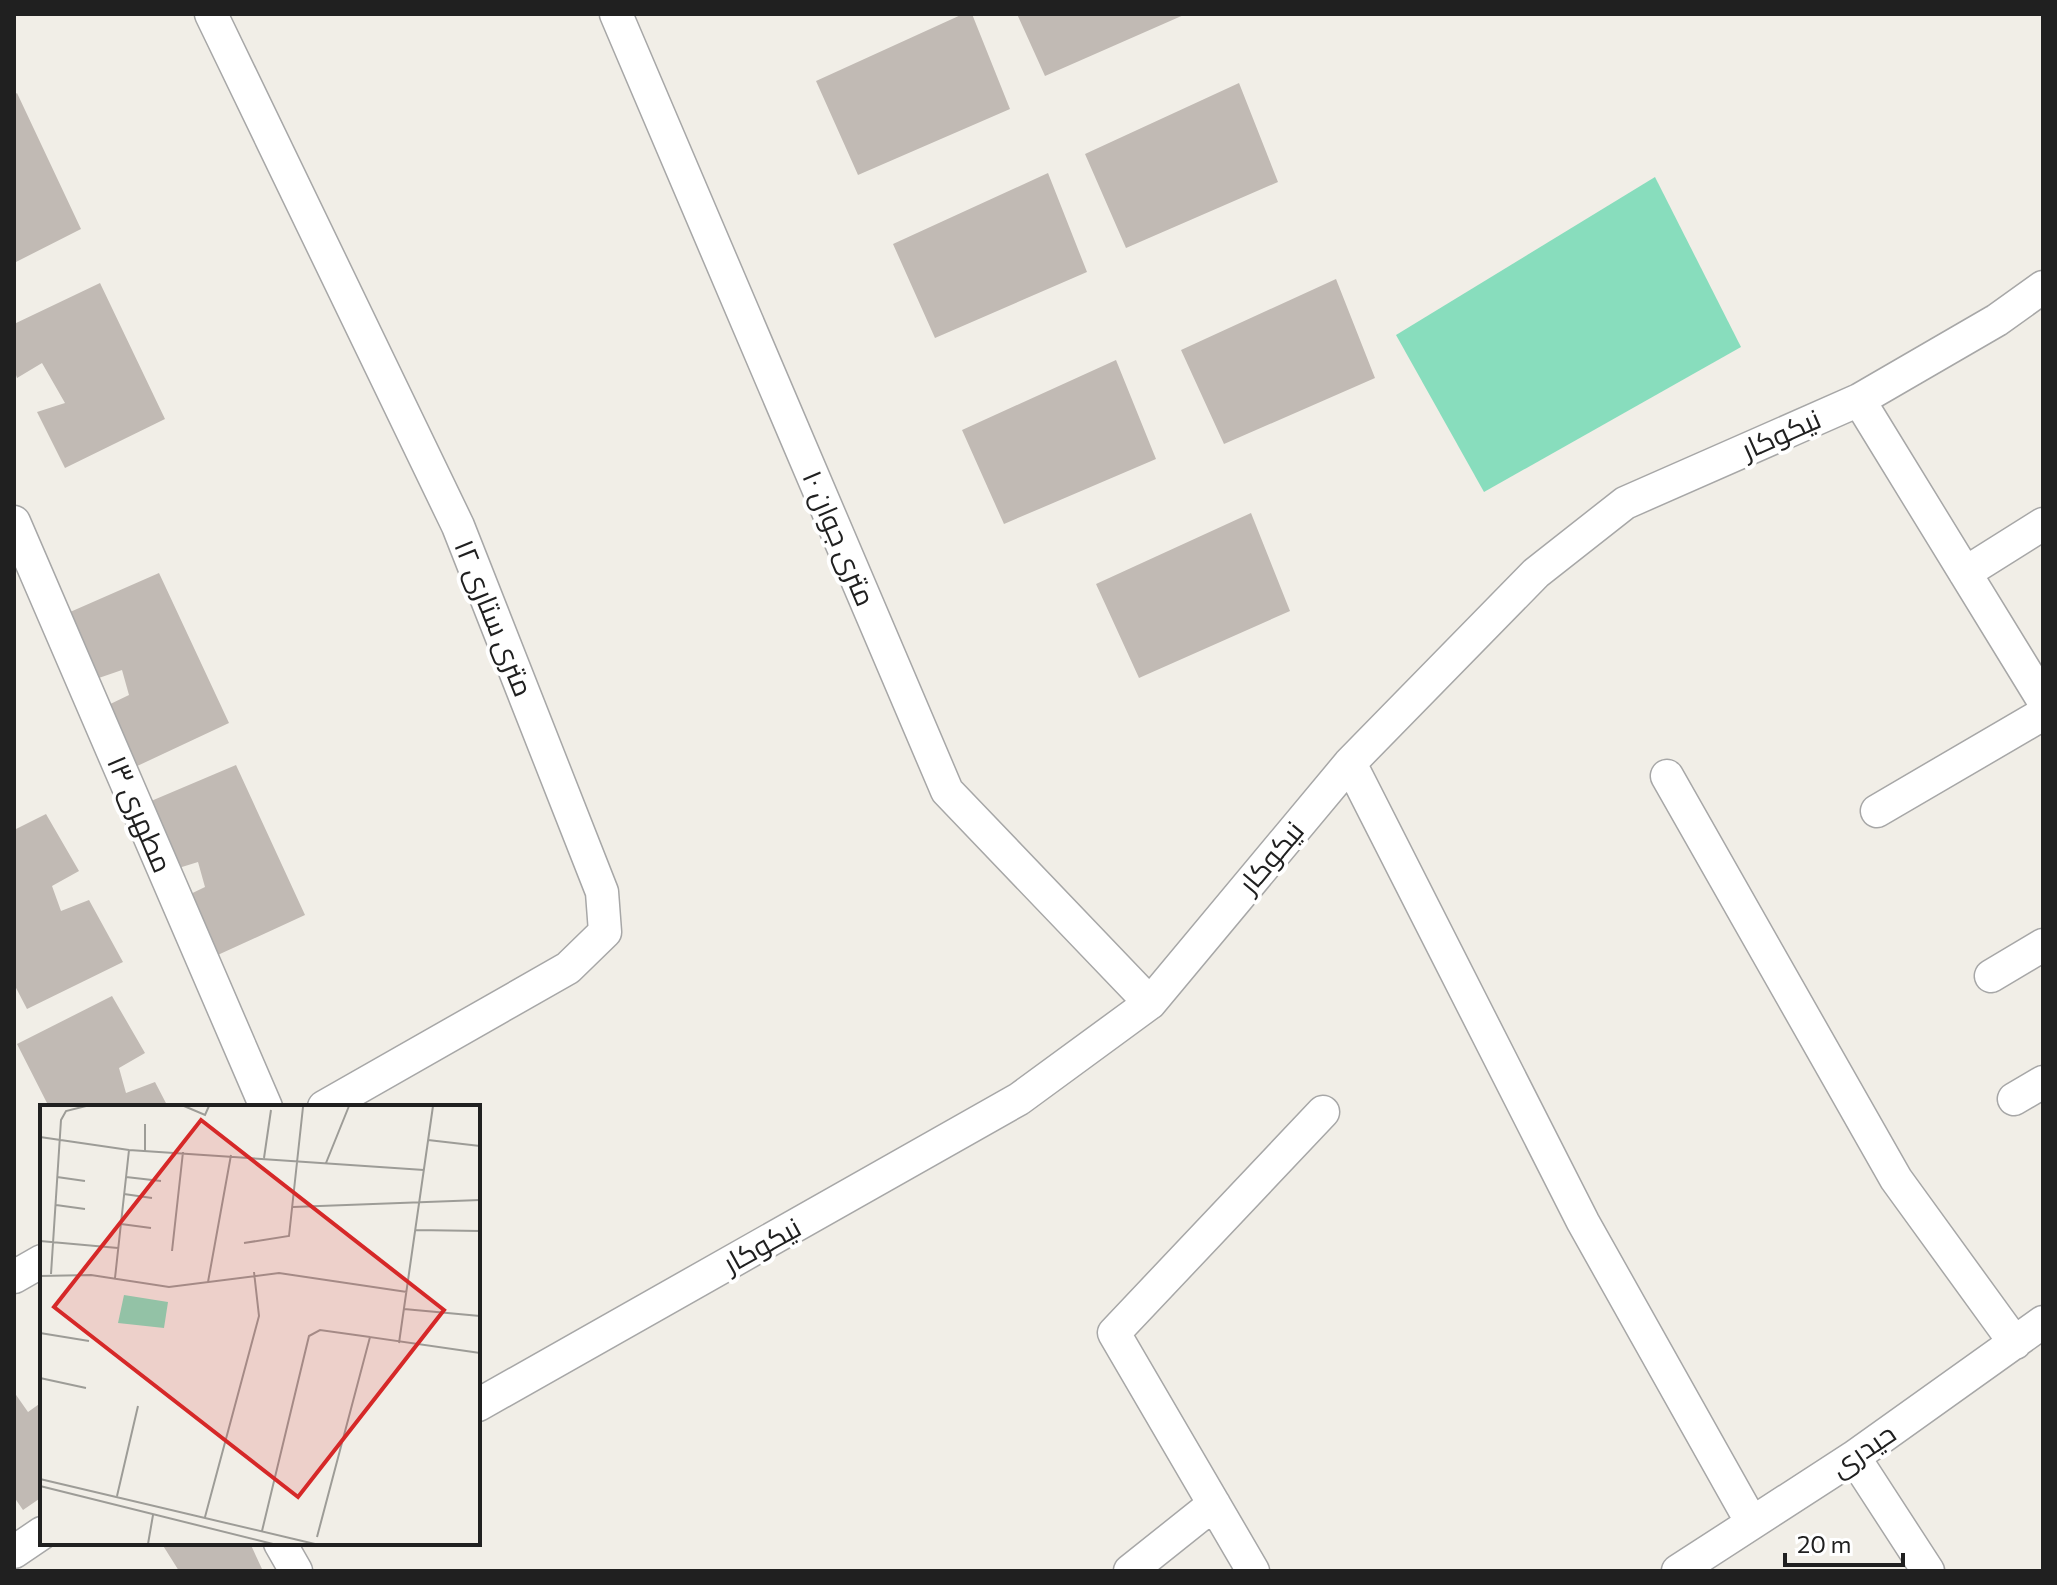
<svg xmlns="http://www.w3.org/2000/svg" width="2057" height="1585" viewBox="0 0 2057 1585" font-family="Commissioner,Cairo,sans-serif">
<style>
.pitch{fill:#88ddbd}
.building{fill:#c1bab4}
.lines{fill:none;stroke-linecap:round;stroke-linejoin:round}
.street-casing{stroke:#a7a7a7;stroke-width:35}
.street{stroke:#fff;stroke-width:32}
.labels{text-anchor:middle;stroke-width:8;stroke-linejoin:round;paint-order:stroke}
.street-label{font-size:28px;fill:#202020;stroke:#fff}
.inset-road{fill:none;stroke:#9d9c97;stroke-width:2}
.view{fill:#d62828;fill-opacity:0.15;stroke:#d62828;stroke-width:4}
.inset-edge{fill:none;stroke:#202020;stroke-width:4}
</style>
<rect width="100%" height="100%" fill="#f1eee7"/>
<path class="pitch" d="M1655,177L1741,347L1484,492L1396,335Z"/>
<path class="building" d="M963,14H972L1010,109L858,175L816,81Z
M1017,14H1186L1045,76Z
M1239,83L1278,182L1126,248L1085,154Z
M17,93L81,229L14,263V95Z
M1048,173L1087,272L935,338L893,244Z
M1336,279L1375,378L1224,444L1181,350Z
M100,283L165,419L65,468L37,412L65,403L42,363L17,378L14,369V324Z
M1116,360L1156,459L1004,524L962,430Z
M1251,513L1290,611L1139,678L1096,584Z
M159,573L229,723L133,768L102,708L129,695L122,670L93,680L61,616Z
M236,765L305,915L209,959L178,900L205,887L198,862L169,871L137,807Z
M46,814L79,871L52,886L61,911L89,900L123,962L27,1009L14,984V830Z
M112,996L145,1053L119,1068L126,1093L155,1082L168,1107H49L17,1044Z
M14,1392L28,1412L42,1402V1497L23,1510L14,1497Z
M164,1543H250L262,1569L258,1571H179L162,1544Z"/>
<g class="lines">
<g class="street-casing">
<path id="street" d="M211,14L458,526L602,892L605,932L568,968L324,1107
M616,14L947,791L1150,1003
M1859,400L2043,700
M14,522L266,1107
M1965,573L2043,524
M1350,763L1583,1222L1752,1523
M1667,776L1896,1179L2015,1343
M1877,811L2043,714
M1991,976L2043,945
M2014,1099L2043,1082
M14,1277L42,1261
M478,1405L1019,1099L1150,1003L1350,763L1536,573L1625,503L1859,400L1997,320L2043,287
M1854,1457L1928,1571
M280,1543L296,1571
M14,1552L42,1533
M1130,1571L1214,1504
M1253,1571L1114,1333L1323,1112
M1678,1571L1854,1457L2043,1322"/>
</g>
<use href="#street" class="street"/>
</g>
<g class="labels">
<g class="street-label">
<text transform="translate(1781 434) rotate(-24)" y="10">نیکوکار</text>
<text transform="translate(839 538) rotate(67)" y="10">۱۰ متری جوان</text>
<text transform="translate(494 618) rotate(68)" y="10">۱۲ متری ستاری</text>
<text transform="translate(140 814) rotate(67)" y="10">مطهری ۱۳</text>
<text transform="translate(1271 857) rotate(-50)" y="10">نیکوکار</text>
<text transform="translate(762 1245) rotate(-29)" y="10">نیکوکار</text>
<text transform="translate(1863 1450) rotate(-34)" y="10">حیدری</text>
</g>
</g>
<g transform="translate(40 1105)">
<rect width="440" height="440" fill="#f1eee7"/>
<path d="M84,190L128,197L124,223L78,218Z" fill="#88ddbd"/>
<path class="inset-road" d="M144,1L165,10L169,1M0,32L89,45L384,65M388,35L440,41M105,46V19M224,53L231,5M286,58L309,1M17,72L45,76M86,72L121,76M84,89L112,93M16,100L45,104M253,102L440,95M81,119L111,123M375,125L440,126M0,136L78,143M204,138L249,131L263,2M132,146L143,47M11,169L21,15L26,6L46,1M0,171L51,170L129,182L239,168L367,187M75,173L89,45M168,177L191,50M364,204L440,211M0,228L49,236M359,238L393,1M0,273L46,283M0,374L275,439M0,381L233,439M77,391L98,301M165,412L219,211L214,167M222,426L269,231L280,225L330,232M277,432L330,232L440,248M108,439L113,410"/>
<path class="view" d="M161,15L404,205L258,392L14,202Z"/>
<rect width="440" height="440" class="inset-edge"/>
</g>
<rect width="2057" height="1585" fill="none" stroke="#202020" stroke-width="32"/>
<path d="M1785 1553v12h118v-12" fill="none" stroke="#202020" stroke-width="4"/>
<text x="1797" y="1553" font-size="24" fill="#202020" stroke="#ffffff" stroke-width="6" paint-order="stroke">20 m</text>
</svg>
